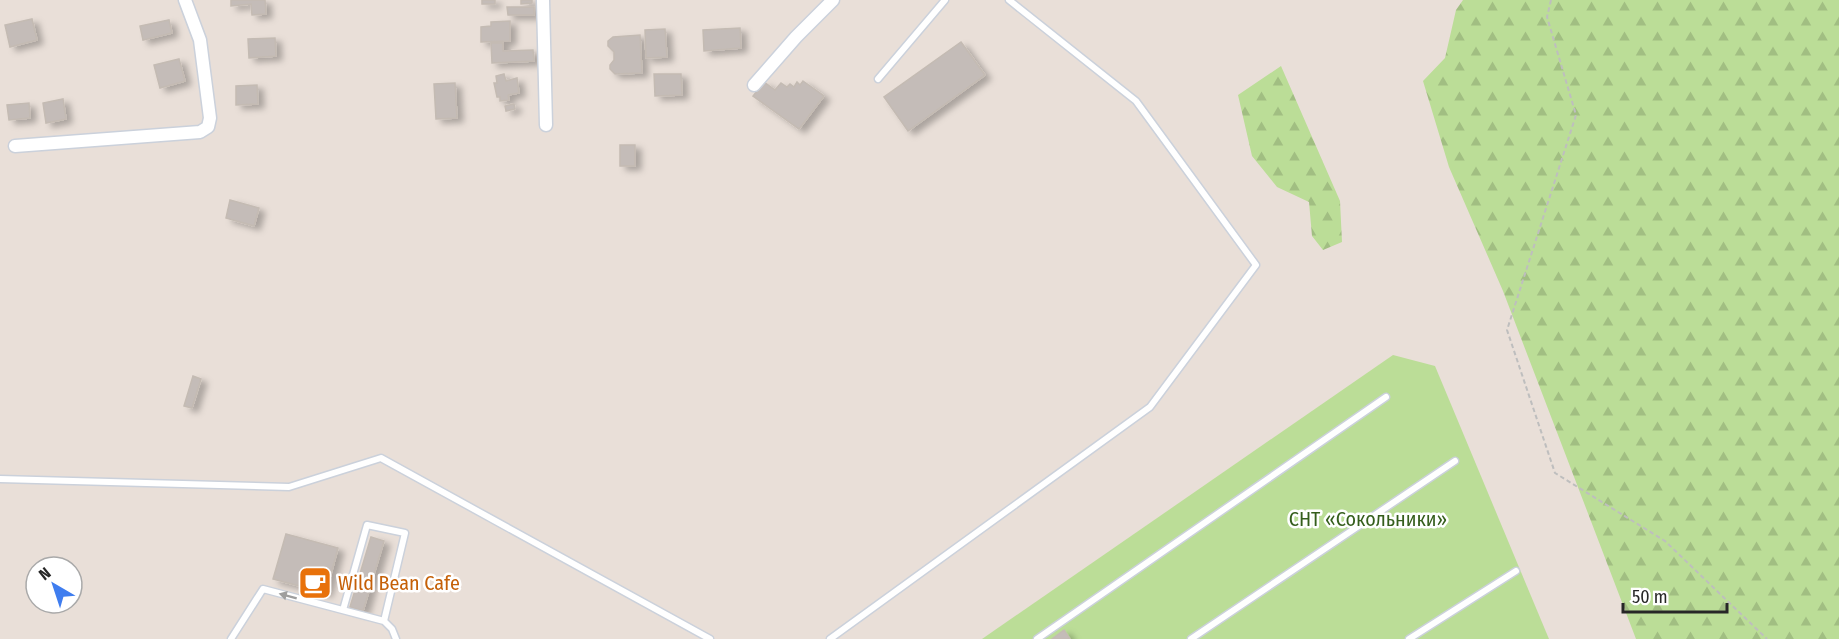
<svg xmlns="http://www.w3.org/2000/svg" width="1839" height="639" viewBox="0 0 1839 639" font-family="'Fira Sans Condensed',sans-serif">
<style>
.forest{fill:url(#forest-firs)}
.garden{fill:#bbdd97}
.building{fill:#c4bcb8;stroke:#c4bbb3;stroke-width:1.5;filter:url(#shadow)}
.lines{fill:none;stroke-linecap:round;stroke-linejoin:round}
.lane-casing{stroke:#cbd1db;stroke-width:9}
.street-casing{stroke:#cbd1db;stroke-width:15}
.path{stroke:#bebebe;stroke-width:2;stroke-dasharray:4.5 3;stroke-linecap:butt}
.lane{stroke:#fff;stroke-width:6}
.street{stroke:#fff;stroke-width:12}
.oneway{fill:#9e9e9e}
.labels{text-anchor:middle;stroke-width:5;stroke-linejoin:round;paint-order:stroke}
.park-label{font-size:20px;fill:#355e1c;stroke:#fff}
.food-label{font-size:20px;fill:#c56008;stroke:#fff;text-anchor:start}
</style>
<defs>
<pattern id="forest-firs" width="22" height="20" patternUnits="userSpaceOnUse" patternTransform="scale(1.5)"><rect width="22" height="20" fill="#bbdd97"/><path d="M5 1l3.5 6h-7zM16 11l3.5 6h-7z" fill="#a1be82"/></pattern>
<filter id="shadow"><feDropShadow dx="6" dy="4" stdDeviation="3" flood-color="#0004"/></filter>
</defs>
<rect width="100%" height="100%" fill="#e9dfd8"/>
<path class="forest" d="M1463,0H1839V639H1636L1503,291L1449,167L1423,81L1445,58L1456,10Z
M1281,66L1340,201L1342,242L1323,250L1312,236L1309,202L1277,187L1252,156L1238,95Z"/>
<path class="garden" d="M1393,355L1435,366L1549,639H982Z"/>
<path class="building" d="M231,0H265L266,14L252,15L251,4L231,6Z
M482,0H495V4H482Z
M521,0H532V3L521,4Z
M507,7H534V15H508Z
M32,19L37,40L10,47L5,25Z
M169,20L172,33L143,40L140,26Z
M510,21V41L481,42V27L491,26V22Z
M740,28L741,48L704,51L703,30Z
M665,29L667,57L646,58L645,30Z
M640,35L642,73L615,74L610,69V65L614,60V52L608,46V41L613,37Z
M275,38L276,56L249,58L248,39Z
M961,42L985,75L908,131L884,97Z
M491,43H503V51L533,50L534,61L492,63Z
M179,59L185,81L160,88L154,65Z
M504,74L506,81L517,78L519,93L508,95L509,100L500,101V97H497L494,83H497L496,76Z
M654,74H681L682,95L655,96Z
M803,81L824,96L799,129L753,96L764,82L775,90L781,83L787,87L790,84L794,87L797,82L800,85Z
M455,83L457,118L436,119L434,84Z
M257,85L258,104L236,105V86Z
M63,99L66,119L46,123L43,103Z
M29,103L30,118L9,120L7,105Z
M514,104L515,109L506,111L505,106Z
M620,145H635V166H620Z
M230,200L259,208L254,226L226,218Z
M193,376L201,379L192,408L184,406Z
M286,534L338,548L326,593L273,579Z
M371,537L384,541L363,611L350,607Z
M1064,630L1070,639H1052Z"/>
<g class="lines">
<g class="lane-casing">
<path id="lane" d="M878,79L945,0
M0,479L289,487L381,458L710,639
M343,610L367,525L405,533L384,621
M231,639L263,589L384,621L392,629L396,639
M830,639L1150,407L1256,265L1136,101L1009,0
M1037,639L1386,397
M1191,639L1455,461
M1409,639L1516,571"/>
</g>
<g class="street-casing">
<path id="street" d="M543,0L546,125
M754,85L796,37L833,0
M15,146L200,132L208,127L210,118L200,40L185,0"/>
</g>
<path class="path" d="M1551,0L1547,17L1576,115L1507,330L1555,473L1665,541L1767,639"/>
<use href="#lane" class="lane"/>
<use href="#street" class="street"/>
</g>
<defs><path id="oneway-solid" d="M-6-.8H1V-3.2L6.5 0L1 3.2V.8H-6Z" transform="scale(1.5)"/></defs>
<use class="oneway" href="#oneway-solid" transform="translate(288 596) rotate(-165)"/>
<defs>
<g id="cafe-square" transform="scale(1.725)"><rect x="-9" y="-9" width="18" height="18" rx="4" fill="#e8710a" stroke="#fff"/><path d="M-5.5-4.5H6V0H3Q3 3.5 0 3.5H-2.5Q-5.5 3.5-5.5 0ZM3-3.2v2h1.7v-2ZM-6 4.5H4V6H-6Z" fill="#fff"/></g>
</defs>
<g fill-rule="evenodd">
<use href="#cafe-square" x="315" y="583"/>
</g>
<g class="labels">
<g class="park-label">
<text x="1368" y="526">СНТ «Сокольники»</text>
</g>
<g class="food-label">
<text x="338" y="590">Wild Bean Cafe</text>
</g>
</g>
<g transform="translate(54 585) rotate(321)"><circle r="28" fill="#ffffff" stroke="#a9a9a9" stroke-width="1.5"/>
<path d="M0-4.5L10 22L0 15L-10 22Z" fill="#3f7def"/>
<text y="-9" font-size="16" font-weight="bold" text-anchor="middle" fill="#272727">N</text>
</g>
<path d="M1623 603v9h104v-9" fill="none" stroke="#272727" stroke-width="3"/>
<text x="1632" y="603" font-size="18" fill="#272727" stroke="#ffffff" stroke-width="4.5" paint-order="stroke">50 m</text>
</svg>
